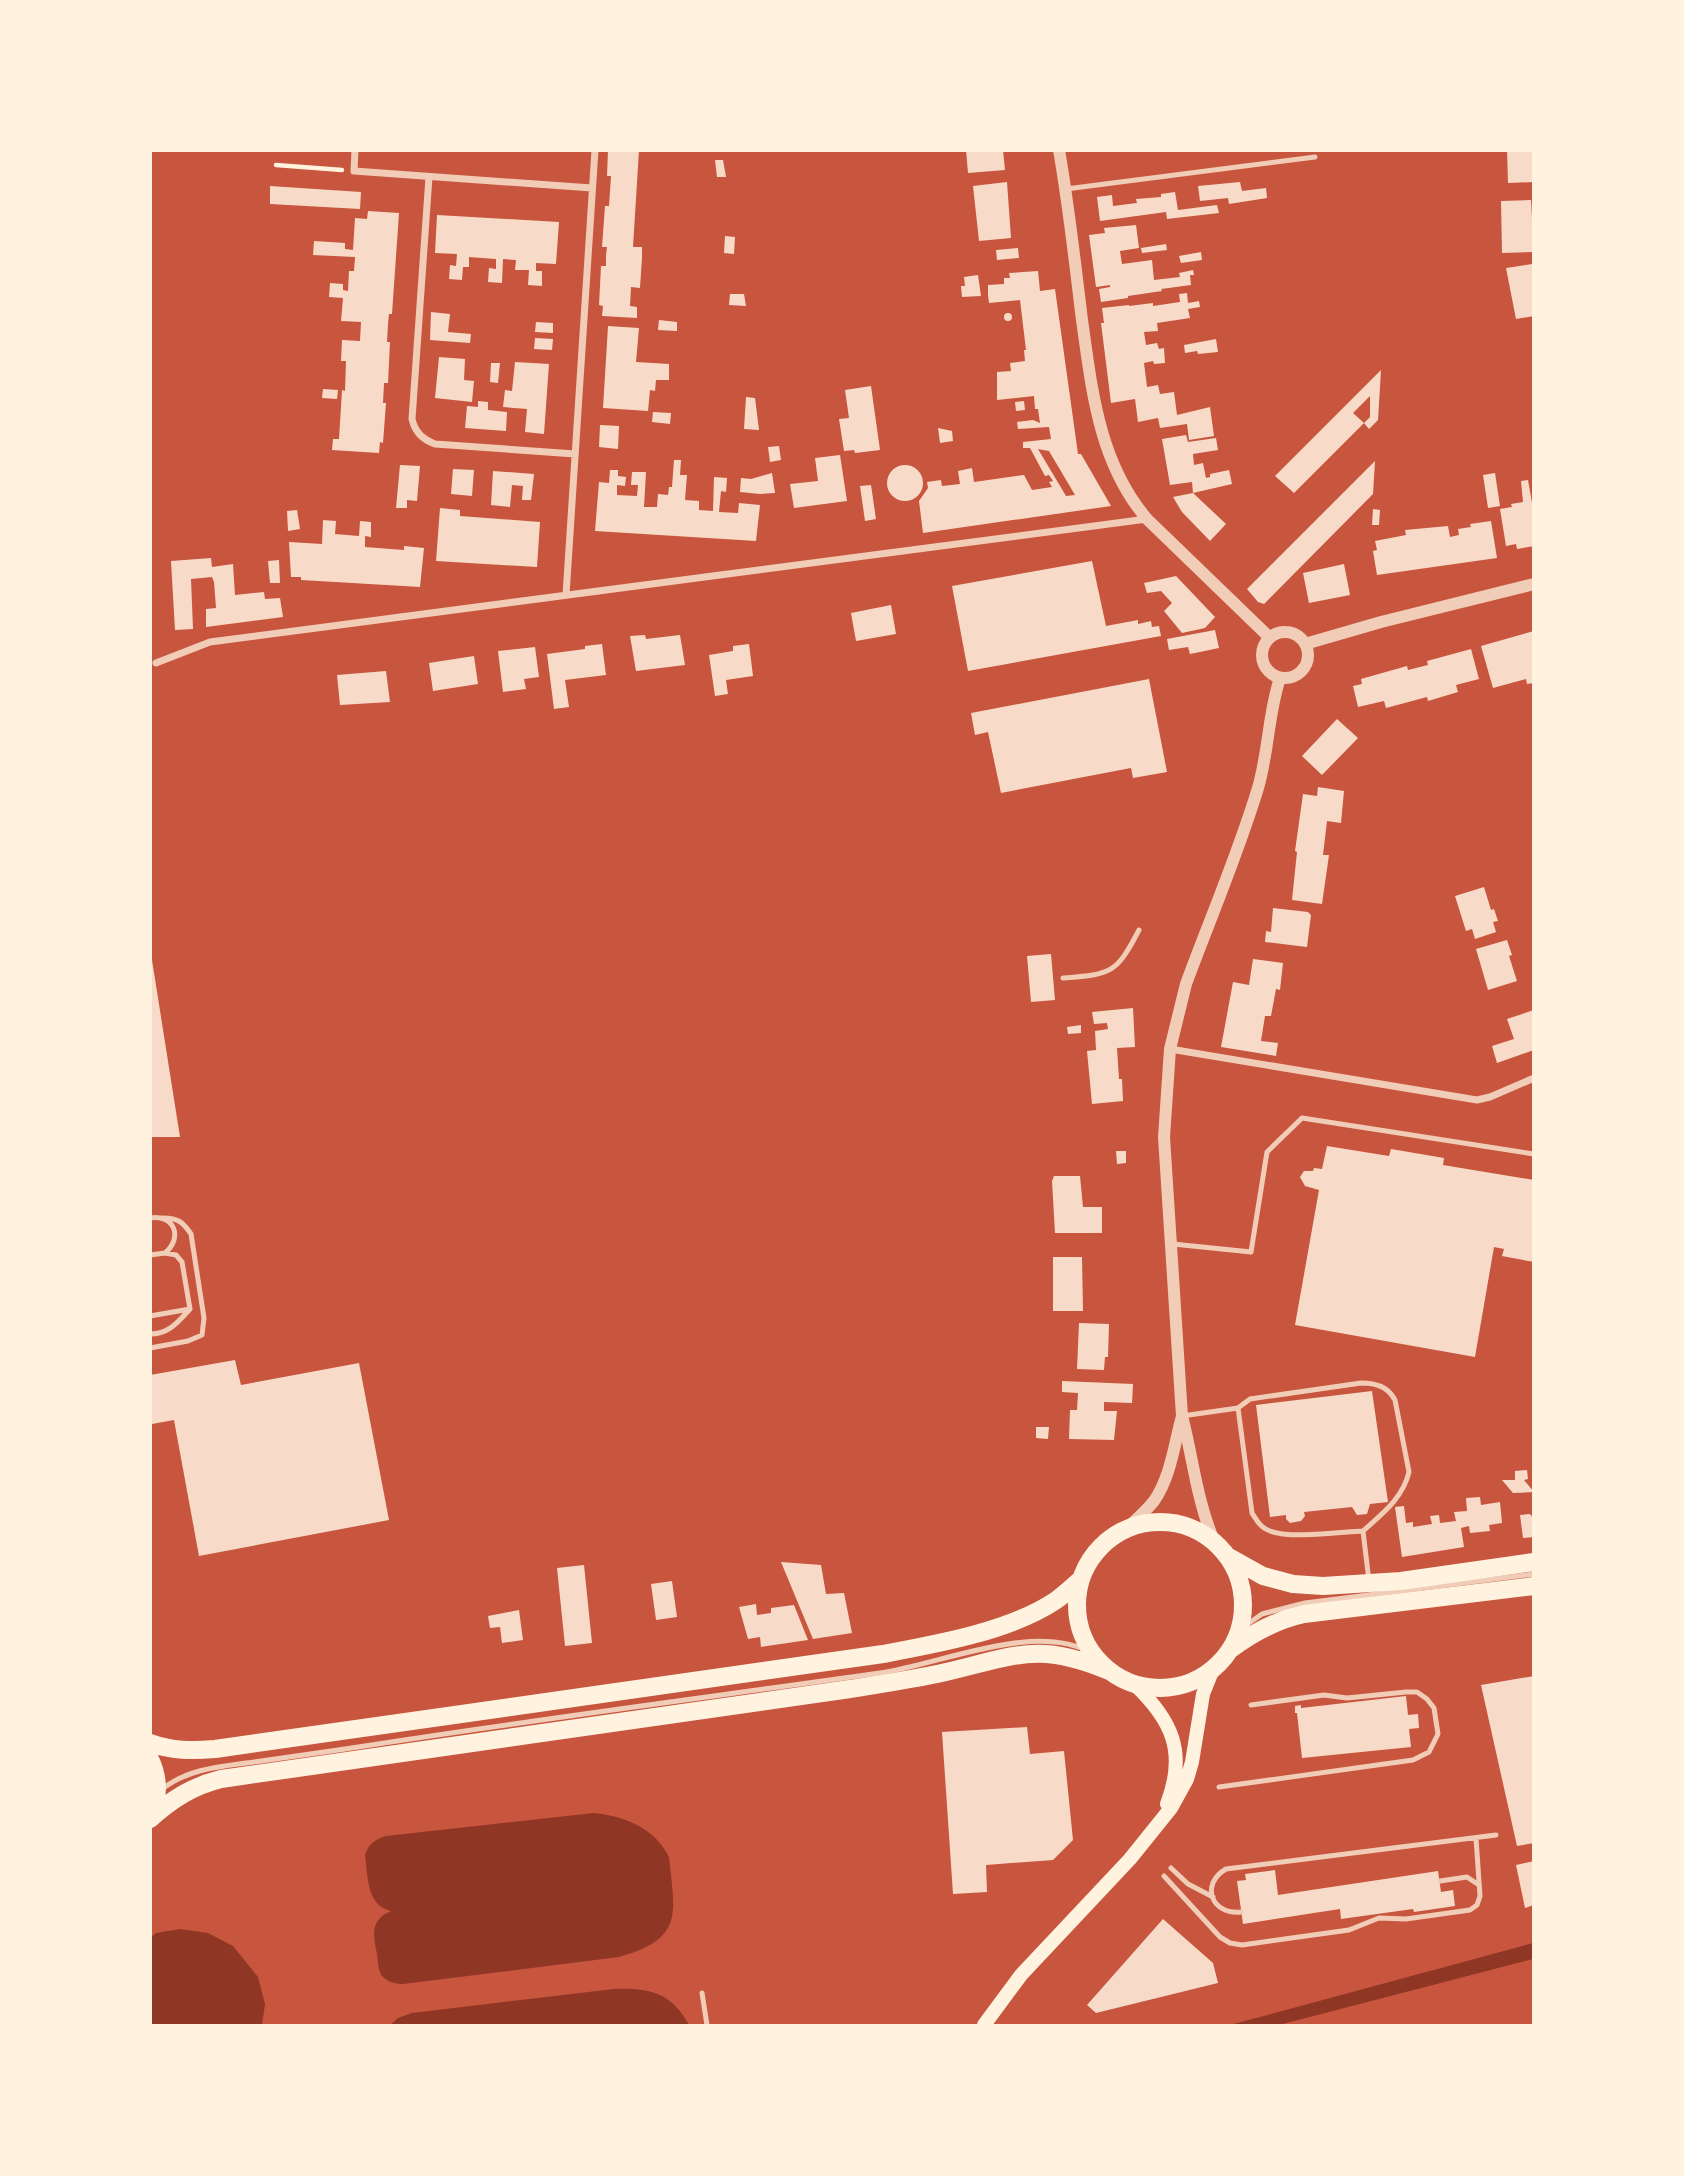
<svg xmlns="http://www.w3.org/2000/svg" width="1684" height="2176" viewBox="0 0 1684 2176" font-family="'Source Sans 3',sans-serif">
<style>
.water{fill:#8f3625}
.building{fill:#f7dbc8;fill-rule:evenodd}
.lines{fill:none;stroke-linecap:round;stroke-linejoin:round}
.path{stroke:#fff3e0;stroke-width:4.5}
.service{stroke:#f1ccb7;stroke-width:5}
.minor{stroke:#f1ccb7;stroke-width:7}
.tertiary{stroke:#f1ccb7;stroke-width:12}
.secondary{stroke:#fff3e0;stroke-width:14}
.primary{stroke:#fff3e0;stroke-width:18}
</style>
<rect width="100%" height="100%" fill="#c8553d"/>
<path class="water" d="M594,1813C624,1816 655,1828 669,1857C675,1914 684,1939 619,1957L403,1984C395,1984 388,1982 382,1976C378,1970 378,1961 377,1954C373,1934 370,1920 391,1911C366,1905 368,1876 365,1855C368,1844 376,1839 386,1836Z
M180,1929L208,1933L233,1946L258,1977L265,2004L262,2025H151V1937L156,1933Z
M1533,1943V1959L1279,2025H1230Z
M614,1989C649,1988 671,1992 689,2025H390L398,2018L412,2013Z"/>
<path class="building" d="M608,150H639L633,247H642V258L640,288L631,287L630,306L637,307V318L602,316L603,306L599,305L601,266H606V255L607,247H602L605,206H609L611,176H607Z
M966,150H1003L1005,170L968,173Z
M1507,150H1534V182L1508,183Z
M715,160H723L726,177H717Z
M1007,182L1011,238L979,241L973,186Z
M1240,182L1242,191L1266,188L1267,198L1229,204L1228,198L1200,201L1198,186Z
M270,186L361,192L360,209L270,204Z
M1175,192L1178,210L1217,205L1219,213L1167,219L1166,212L1100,221L1097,197L1112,195L1113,206L1137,203L1136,199L1161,197V194Z
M1531,200L1534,252L1502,253L1501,201Z
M368,211L399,213L392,314H389L388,324L387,342H390L388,383H384L383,403H386L383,443L380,442L379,453L332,450L333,439H339L342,390L345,391L346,361H341L342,340L360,341L361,322L341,321L343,298L329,297L330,283L343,284V290L348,291L349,271H354L355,257L313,255L314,241L345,243V249L353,250L355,218L367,219Z
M437,215L559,222L556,264L536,263V271H542V286L528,285L529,270H515L516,260L503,259L502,283L488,282L489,268L496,269V259L469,257V267H463L462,280L449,279L450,265L456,266L457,254L435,253Z
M1136,225L1139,248L1120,251L1122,264L1152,260L1154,280L1180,277L1179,273L1193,270L1194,275H1190L1191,285L1161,289L1162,291L1128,296V298L1101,302L1099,289L1110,287V285L1096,287L1089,235L1105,233L1104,228Z
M725,236L735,237L734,254L724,253Z
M1166,244L1167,250L1142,253L1141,248Z
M1018,248L1019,258L997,260L996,250Z
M1201,252L1202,260L1181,263L1179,256Z
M1532,264L1534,316L1516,319L1506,268Z
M1038,271L1040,291L1055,289L1078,454H1081L1111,506L923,533L919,501L928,488L927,482L941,480L942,486L960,484L958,471L972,468L974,482L1024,475L1032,490L1052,487L1049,482L1053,481L1049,475L1045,476L1030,448H1023V442L1051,439L1049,427L1018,429L1017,422L1033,420L1040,423L1038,409H1035L1034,396L997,400V372L1011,371L1010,363L1025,361L1024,350H1026L1020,300L989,303L988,295V285L1004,284V278H1010L1009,273ZM1038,449L1049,451L1075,495L1066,496Z
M978,275L981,296L962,297L961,286H965L964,277Z
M1187,293L1188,303L1199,301L1200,307L1188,309L1190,318L1157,323L1158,331L1144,332L1146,345L1157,343L1159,349L1164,348L1165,363L1154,364L1153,361L1144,363L1147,387L1158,385L1160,394L1174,392L1177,415L1210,407L1214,436L1189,440L1187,424L1160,428L1158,418L1138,422L1135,399L1111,403L1101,323H1104L1102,308L1129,305V306L1153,303V306L1180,302L1179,294Z
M730,294H744L746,306L729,305Z
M431,312L450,314L448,332L471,334L470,343L430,340Z
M1004 317a4 4 0 1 1 8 0a4 4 0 1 1-8 0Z
M659,320L677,322V331L658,330Z
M536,322L553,323V333L535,332Z
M608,326L639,328L636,362L669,364V380H656L655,391L650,390L648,411L603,408Z
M535,338L553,339L552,350L534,349Z
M1216,339L1218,352L1198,354L1197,351L1185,353L1184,345Z
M439,357L465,359L464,380L474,381L472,402L435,398Z
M515,362L549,364L544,434L525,432L527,409L503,407L505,390L512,391Z
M491,363H500L498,383L490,382Z
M1381,370L1378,420L1369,429L1364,423L1370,417V396L1353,413L1364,423L1294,493L1275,476Z
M871,386L880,450L855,453L854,450L844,451L839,419L849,418L845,390Z
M323,389L338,390L337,399L322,398Z
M746,397L755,398L759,430L744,429Z
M478,401L488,402V410L507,412L506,431L465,428L467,406L478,407Z
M1024,401L1025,410L1016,411L1015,402Z
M653,412L671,413L670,424L652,422Z
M600,425L619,426L618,449L599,447Z
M938,428L952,431L953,441L940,443Z
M1186,435L1188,442L1216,438L1218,450L1193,454L1194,465L1203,463L1206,478L1210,477V474L1229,470L1232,484L1193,493L1192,482L1170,485L1162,439Z
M779,446L781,460L770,462L768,447Z
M840,455L847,501L794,508L790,484L818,481L815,458Z
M674,460H681L680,475H687L685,500L699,501V510L713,511L714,477L727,478L726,492L721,491L719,512L738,513L739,503L760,505L756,541L595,531L599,482L609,483L610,470H618V476L626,477L625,486L617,485V495L637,496L638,485H631L632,472H646L644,507H657L658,494L668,495L669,487H672Z
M1375,461L1373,494L1264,604L1258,602L1247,589Z
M887 483a18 18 0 1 1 36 0a18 18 0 1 1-36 0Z
M400,465L420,466L417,501L407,500V508H396Z
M453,469L474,470L472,496L451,494Z
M493,471L534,474L531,500H522L523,486L512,485L510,507L491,505Z
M772,473L775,493L760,494L740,492L741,478L751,479Z
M1495,473L1500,506L1488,508L1483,475Z
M1528,480L1534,514V546L1517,549L1516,544L1506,546L1500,509L1512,507L1511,504L1523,502L1521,481Z
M871,485L876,519L865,521L860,486Z
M1193,493L1226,524L1210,541L1182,512L1173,497Z
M440,508L460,510V516L540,522L537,567L436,561Z
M1373,509L1380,510L1379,525H1372Z
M297,510L300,529L288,531L287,511Z
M323,520L336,521L335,534L359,536L360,521L371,522V537L365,536V547L404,550V546L424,548L420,587L301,580V577H291L289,542L322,544Z
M1491,521L1497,558L1377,575L1373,551L1377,550L1375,541L1406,535L1405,530L1448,526L1450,537L1459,535L1458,529L1471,527L1470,524Z
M211,558L212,567L233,564L235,595L264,592L265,599L280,598L283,617L206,627V609L216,608L214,582L212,577L191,579L193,629L175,630L171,561Z
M279,560L280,583H270L268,561Z
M1092,561L1106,626L1138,620V624L1151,621L1152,627L1159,626L1161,636L968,671L952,586Z
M1344,564L1350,595L1309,603L1303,573Z
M1176,576L1215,617L1205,628L1182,633L1164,611L1172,603L1161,591L1147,593L1144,583Z
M891,605L896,634L856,641L851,613Z
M1215,630L1219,648L1190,654L1188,647L1169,650L1167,639Z
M1534,631V683L1527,684L1526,679L1493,688L1481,646Z
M645,635L646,639L680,635L685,665L636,671L630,636Z
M602,644L606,675L565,680L569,707L554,709L547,654L585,649V646Z
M749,644L753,676L726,680L728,694L715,696L709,655L733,651V646Z
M535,647L539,677L524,679L526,689L503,692L498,651Z
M1471,649L1479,679L1456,685L1458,692L1428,701L1427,697L1386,708L1384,701L1358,707L1353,686L1362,684L1361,679L1407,666L1408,670L1428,665L1427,661Z
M474,656L478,684L433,691L429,663Z
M386,671L390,702L340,705L337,675Z
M1149,679L1167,772L1133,778L1131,768L1001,793L988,732L975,735L971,713Z
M1337,719L1358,738L1322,775L1302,756Z
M1318,787L1344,791L1341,823L1327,821L1323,855H1329L1322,904L1292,900L1297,852L1295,851L1303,794L1317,796Z
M1484,887L1491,910L1494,909L1498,921L1493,922L1496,932L1475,939L1472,929L1466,931L1455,896Z
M1273,908L1308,912L1311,915L1307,947L1265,942L1266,931L1271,932Z
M1507,940L1512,955L1509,956L1517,981L1488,990L1476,949Z
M1051,954L1055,1000L1031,1002L1027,956Z
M1253,959L1283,963L1280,990L1276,989L1271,1016H1265L1261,1041L1278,1043L1276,1056L1221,1047L1233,982L1249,985Z
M150,960H152L180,1137H150Z
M1133,1008L1135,1047L1117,1048L1119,1079H1122L1123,1101L1092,1104L1087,1051L1096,1050L1095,1031L1108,1029L1107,1023L1094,1024L1092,1012Z
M1534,1010V1050L1497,1063L1492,1046L1514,1039L1507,1019Z
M1081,1025V1033L1068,1034L1067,1027Z
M1327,1146L1389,1156L1391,1149L1444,1158L1443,1165L1534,1180V1262L1502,1256L1504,1249L1494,1247L1475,1357L1295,1325L1319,1190L1305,1186L1300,1177L1304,1171H1313L1314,1168L1322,1169Z
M1116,1151H1126V1163L1117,1164Z
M1054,1176H1080L1083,1207H1102V1233H1055L1052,1181Z
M1053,1257H1082L1083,1311H1053Z
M1079,1323L1109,1324L1108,1357H1105L1104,1370L1077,1369Z
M235,1360L241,1385L359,1363L389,1520L199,1556L174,1420L152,1424L150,1375Z
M1062,1381L1133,1384L1132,1403L1104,1402V1411H1117L1114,1440L1069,1439L1070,1410H1077L1078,1393L1062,1392Z
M1372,1391L1388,1502L1370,1504L1367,1514L1357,1515L1352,1507L1304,1512L1305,1516L1301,1521L1290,1523L1286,1519V1515L1270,1517L1256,1405Z
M1036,1427H1049L1048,1439L1036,1438Z
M1527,1470L1528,1479L1524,1480L1534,1492L1513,1493L1502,1480H1515V1471Z
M1480,1497L1481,1505L1500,1502L1502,1523L1489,1525L1490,1531L1470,1533L1469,1526L1461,1528L1464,1547L1402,1557L1395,1507L1404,1506L1406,1523L1413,1522V1527L1432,1524L1430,1516L1439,1515L1440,1523L1456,1521L1454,1512L1467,1511L1466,1498Z
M1530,1514L1534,1519V1537L1523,1538L1520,1515Z
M781,1562L821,1565L826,1594L844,1593L852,1633L813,1639Z
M584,1565L592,1643L565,1646L557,1568Z
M672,1581L677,1617L656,1620L651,1584Z
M756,1604L757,1615L771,1613V1608L794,1605L808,1640L761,1647L760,1637L748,1639L739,1607Z
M519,1610L523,1640L502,1643L500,1627L490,1628L488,1616Z
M1534,1676V1843L1517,1846L1481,1685Z
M1406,1696L1408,1715L1418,1714L1419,1728L1409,1729L1411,1747L1302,1758L1297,1713H1295V1706L1301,1705V1708Z
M1027,1727L1030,1754L1064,1751L1073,1840L1053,1860L986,1865L987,1892L953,1894L942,1732Z
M1534,1861V1905L1525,1908L1516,1865Z
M1275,1870L1278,1895L1438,1871L1441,1892L1453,1890L1455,1906L1414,1912L1413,1909L1341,1919L1340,1909L1243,1924L1237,1881L1246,1880L1245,1874Z
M1163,1919L1213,1963L1218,1983L1096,2013L1087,2005Z"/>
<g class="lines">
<path class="path" d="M276,165L342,170"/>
<path class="service" d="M1066,189L1315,157
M1063,978C1112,974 1116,974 1139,930
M150,1218C175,1214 183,1238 165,1253L150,1255
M1173,1244L1251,1252L1267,1152L1302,1118L1534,1154
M150,1316L190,1309
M150,1334C169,1334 178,1322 190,1309L182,1262L176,1255L165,1253
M150,1348L188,1341L202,1335L204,1318L191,1234C183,1222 178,1218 163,1218
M1238,1408L1250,1399L1361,1383C1377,1383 1388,1387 1395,1400L1409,1472C1403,1498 1382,1514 1363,1531
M1182,1416L1238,1408L1252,1513C1257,1521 1261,1528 1270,1531C1290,1539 1341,1532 1363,1531L1369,1581
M1239,1630L1262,1614L1305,1603L1534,1574
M1219,1787L1413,1760L1429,1752L1438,1734L1434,1708L1427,1699L1417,1692H1406L1347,1698L1324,1695L1251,1705
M161,1790C189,1767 227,1766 261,1761C289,1757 317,1753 345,1749C523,1721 702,1698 880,1673C943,1664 1033,1621 1092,1653
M1171,1868L1188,1884L1213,1897
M1164,1876L1220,1937L1230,1943L1242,1945L1349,1930L1379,1918L1406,1919L1470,1910L1477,1905L1480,1896L1476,1838
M1440,1881L1467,1877L1479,1885
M1241,1912C1211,1915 1200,1884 1226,1869L1496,1835
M702,1993L707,2025"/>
<path class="minor" d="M355,150L354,171L592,188
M429,177L412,419C415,432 422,439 435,444L575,454
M566,595L595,150
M156,663L210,642L1147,519
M1170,1049L1477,1100L1490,1097L1534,1078"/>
<path class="tertiary" d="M1059,150C1069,207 1075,263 1082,320C1092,391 1099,463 1147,519L1269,637
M1262 655a23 23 0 1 1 46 0a23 23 0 1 1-46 0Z
M1305,644L1381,622L1534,584
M1126,1529C1136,1520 1146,1511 1154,1501C1171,1476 1174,1445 1182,1416
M1215,1543C1197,1503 1193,1458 1182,1416L1164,1137L1170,1049L1186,984C1210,919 1238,854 1258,788C1269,750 1268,714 1280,678"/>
<path class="secondary" d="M1134,1684C1172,1720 1187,1752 1167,1804
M984,2025L1021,1975L1130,1859L1171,1808L1187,1779L1192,1762L1203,1694L1213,1669"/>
<path class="primary" d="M1077 1605a83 83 0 1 1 166 0a83 83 0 1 1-166 0Z
M1229,1557L1263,1576L1293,1584L1323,1586L1401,1581L1534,1562
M1231,1649C1254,1632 1276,1620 1304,1614L1534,1586
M150,1743C172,1751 192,1751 215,1749L883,1654C937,1644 1010,1631 1055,1601C1064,1595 1072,1587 1080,1580
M150,1759C159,1778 159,1798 150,1817
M150,1819C172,1799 193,1786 221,1779L850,1689C882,1684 915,1679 946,1672C1015,1656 1038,1641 1109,1671"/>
</g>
<rect width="1684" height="2176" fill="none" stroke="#fff3e0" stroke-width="304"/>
</svg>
